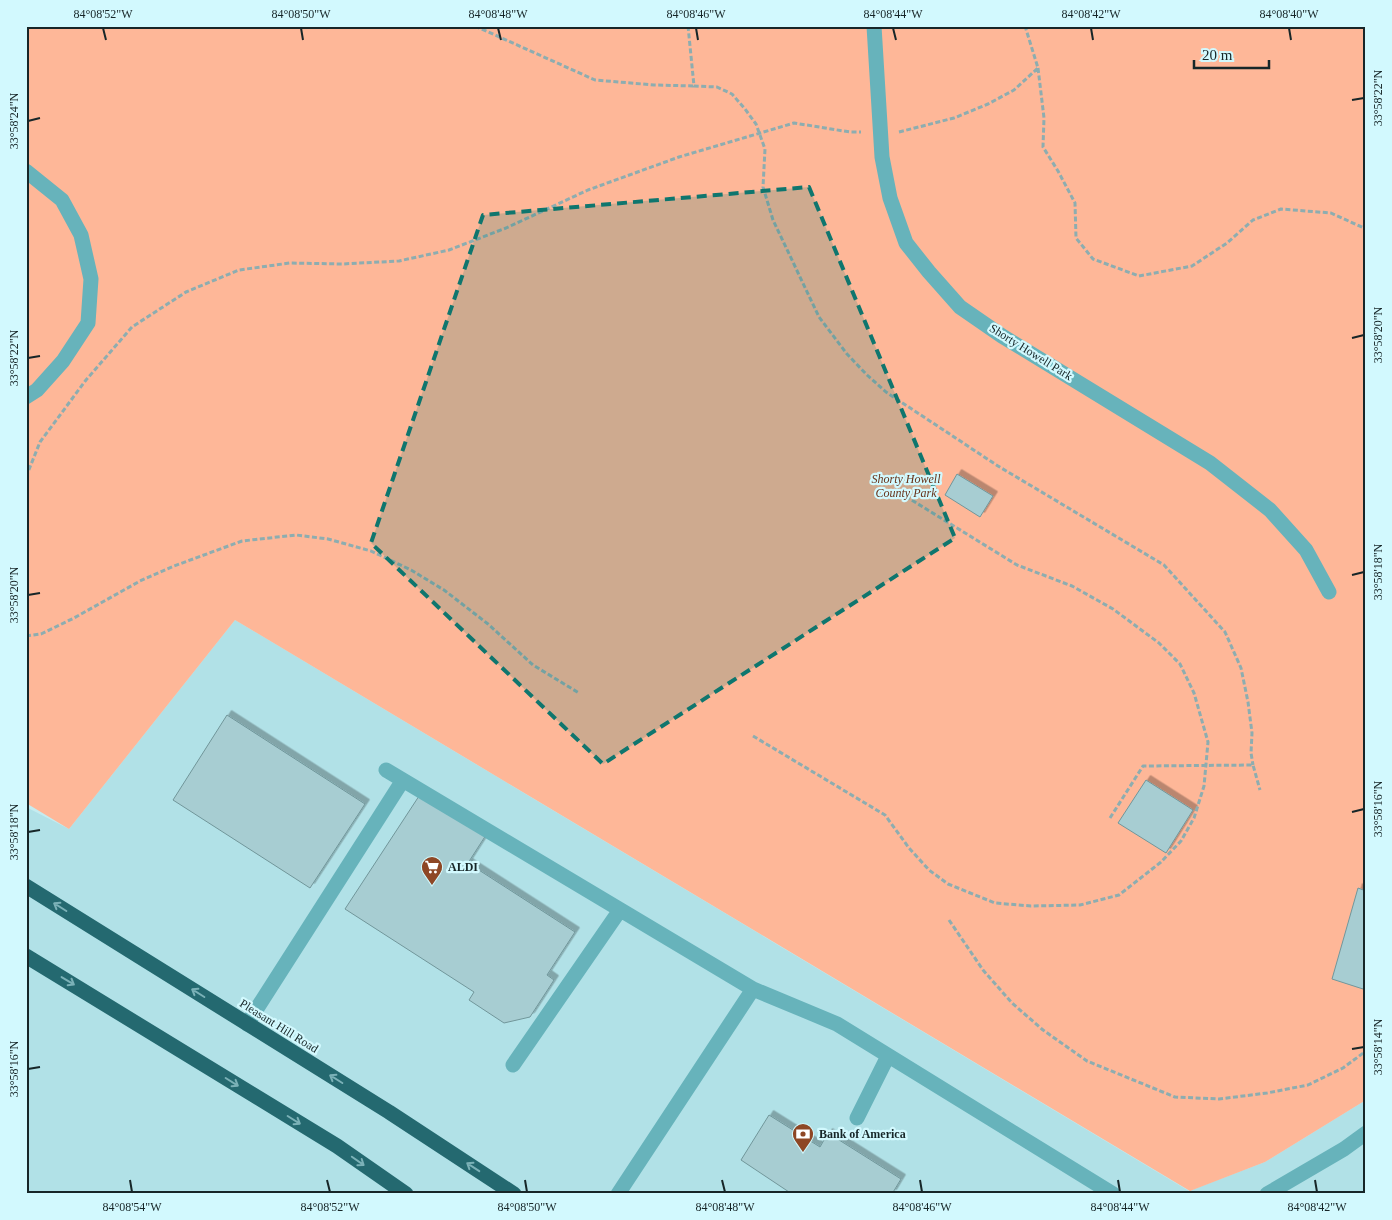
<svg xmlns="http://www.w3.org/2000/svg" width="1392" height="1220" viewBox="0 0 1392 1220" font-family="Georgia,serif">
<style>
.built{fill:#b1e1e7}
.green{fill:#feb798}
.building{fill:#a7cdd2;stroke:#71969a;filter:url(#shadow)}
.lines{fill:none;stroke-linecap:round;stroke-linejoin:round}
.path{stroke:#8dadb0;stroke-width:3;stroke-dasharray:5 2.5;stroke-linecap:butt}
.minor{stroke:#67b3bb;stroke-width:15}
.highway{stroke:#246970;stroke-width:15}
.oneway{stroke:#7bb1b7}
.marked{fill:#0f766e;fill-opacity:0.2;stroke:#0f766e;stroke-width:4;stroke-dasharray:10 6;stroke-linejoin:round}
.ticks{fill:none;stroke:#172628;stroke-width:2}
.labels{text-anchor:middle;stroke-width:4.5;stroke-linejoin:round;paint-order:stroke}
.street-label{font-size:12px;fill:#172628;stroke:#d2f9fe}
.park-label{font-size:12px;font-style:italic;fill:#663118;stroke:#d2f9fe}
.poi-label{font-size:12px;font-weight:bold;fill:#172628;stroke:#d2f9fe;text-anchor:start}
.neatline{fill:none;stroke:#172628;stroke-width:2}
.ticks-label{font-size:12px;text-anchor:middle;fill:#172628}
</style>
<defs>
<filter id="shadow"><feDropShadow dx="4.5" dy="-4.5" stdDeviation="0" flood-color="#0004"/></filter>
</defs>
<rect width="100%" height="100%" fill="#c5ecf0"/>
<path class="built" d="M235,620L1189,1191L1265,1162L1366,1100V1194H26V807L69,829Z"/>
<path class="green" d="M26,26H1362L1366,31V1100L1265,1162L1190,1191L235,620L69,829L26,803Z"/>
<path class="building" d="M957,474L993,496L980,517L945,495Z
M227,715L365,804L310,888L173,800Z
M1146,780L1193,810L1166,853L1118,823Z
M421,793L486,835L468,863L575,932L547,975L554,980L530,1017L504,1023L469,1000L474,992L345,909Z
M1358,888L1366,891V980L1363,989L1332,979Z
M769,1115L820,1147L828,1133L901,1179L892,1194H792L741,1160Z"/>
<g class="lines">
<path class="path" d="M319,26L325,28L339,26
M475,26L595,80L654,85L694,86
M688,26L694,86L717,87L732,94L745,109L756,124L765,149L763,187L773,220L819,317L847,354L867,375L886,392L998,466L1164,565L1225,632L1241,668L1248,702L1252,733L1251,753L1253,765
M1038,68L1044,118L1043,147L1058,171L1075,203L1076,238L1093,259L1139,276L1192,266L1227,243L1253,220L1281,209L1331,213L1366,229
M899,132L954,118L988,104L1014,90L1038,68L1025,26
M26,477L40,442L86,380L132,327L186,292L239,270L290,263L342,264L399,261L449,250L506,228L588,190L679,157L794,123L850,132H861
M26,636L41,634L74,618L140,581L174,566L242,541L296,535L328,539L371,551L411,570L444,590L488,624L533,665L579,693
M753,736L885,815L909,848L929,870L948,884L995,903L1031,906L1080,905L1119,895L1161,862L1181,841L1194,818L1204,786L1208,742L1194,693L1180,664L1159,643L1113,609L1072,586L1017,565L897,491
M1110,818L1143,766L1253,765L1260,790
M949,920L983,970L1012,1003L1043,1030L1087,1061L1175,1097L1219,1099L1267,1093L1308,1085L1343,1068L1366,1051"/>
<path class="minor" d="M874,26L882,157L890,198L906,243L929,272L960,307L1002,336L1210,463L1270,510L1306,550L1329,592
M26,171L62,200L81,235L91,279L88,323L63,361L37,390L26,397
M386,770L753,989L837,1024L1113,1194
M247,1024L403,780
M513,1065L620,910
M857,1118L888,1056
M618,1194L753,989
M1267,1194L1344,1149L1366,1133"/>
<path class="highway" d="M26,886L389,1112L514,1194
M26,956L337,1146L406,1194"/>
</g>
<defs><path id="oneway-shaft" d="M-6 0H5M1.5-3L5.5 0L1.5 3" fill="none" stroke-width="1.6" stroke-linecap="round" stroke-linejoin="round" transform="scale(1.25)"/></defs>
<g class="oneway">
<use href="#oneway-shaft" transform="translate(60 907) rotate(-148)"/>
<use href="#oneway-shaft" transform="translate(68 981) rotate(31)"/>
<use href="#oneway-shaft" transform="translate(198 993) rotate(-148)"/>
<use href="#oneway-shaft" transform="translate(336 1079) rotate(-148)"/>
<use href="#oneway-shaft" transform="translate(232 1082) rotate(32)"/>
<use href="#oneway-shaft" transform="translate(294 1120) rotate(32)"/>
<use href="#oneway-shaft" transform="translate(358 1161) rotate(35)"/>
<use href="#oneway-shaft" transform="translate(473 1167) rotate(-147)"/>
</g>
<path class="marked" d="M809,187L955,538L603,764L371,543L483,215Z"/>
<path class="ticks" d="M103,28L106,40M301,28L303,40M498,28L501,40M696,28L698,40M893,28L896,40M1091,28L1093,40M1289,28L1291,40M1352,100L1364,98M28,121L40,118M1352,338L1364,335M28,358L40,356M1352,575L1364,572M28,595L40,593M1352,812L1364,809M28,832L40,830M1352,1049L1364,1047M28,1069L40,1067M130,1180L132,1192M327,1180L330,1192M525,1180L527,1192M722,1180L725,1192M920,1180L922,1192M1118,1180L1120,1192M1315,1180L1317,1192"/>
<defs>
<g id="supermarket-pin" transform="scale(1.125)"><path d="M0 17L-7.5 6A9.5 9.5 0 1 1 7.5 6Z" fill="#8e4725" stroke="#d2f9fe"/><path d="M-6-5.5h2.5l.6 2H6L4.5 2H-2.5L-4.4-4H-6ZM-1.5 3.2a1.3 1.3 0 1 0 .1 0ZM3 3.2a1.3 1.3 0 1 0 .1 0Z" fill="#fff"/></g>
<g id="bank-pin" transform="scale(1.125)"><path d="M0 17L-7.5 6A9.5 9.5 0 1 1 7.5 6Z" fill="#8e4725" stroke="#d2f9fe"/><path d="M-6-4H6V4H-6ZM0-2.3a2.3 2.3 0 1 0 0 4.6a2.3 2.3 0 1 0 0-4.6Z" fill="#fff"/></g>
</defs>
<g fill-rule="evenodd">
<use href="#supermarket-pin" x="432" y="867"/>
<use href="#bank-pin" x="803" y="1134"/>
</g>
<g class="labels">
<g class="street-label">
<text transform="translate(1031 352) rotate(32)" y="4">Shorty Howell Park</text>
<text transform="translate(279 1026) rotate(32)" y="4">Pleasant Hill Road</text>
</g>
<g class="park-label">
<text x="906" y="483">Shorty Howell<tspan x="906" dy="14">County Park</tspan></text>
</g>
<g class="poi-label">
<text x="448" y="871">ALDI</text>
<text x="819" y="1138">Bank of America</text>
</g>
</g>
<rect width="1392" height="1220" fill="none" stroke="#d2f9fe" stroke-width="55"/>
<path d="M1194 60v8h75v-8" fill="none" stroke="#172628" stroke-width="2.5"/>
<text x="1202" y="60" font-size="15" fill="#172628" stroke="#d2f9fe" stroke-width="4" paint-order="stroke">20 m</text>
<rect x="28" y="28" width="1336" height="1164" class="neatline"/>
<g class="ticks-label">
<text x="103" y="18">84°08'52"W</text>
<text x="301" y="18">84°08'50"W</text>
<text x="498" y="18">84°08'48"W</text>
<text x="696" y="18">84°08'46"W</text>
<text x="893" y="18">84°08'44"W</text>
<text x="1091" y="18">84°08'42"W</text>
<text x="1289" y="18">84°08'40"W</text>
<text transform="translate(1378 98) rotate(-90)" y="4">33°58'22"N</text>
<text transform="translate(14 121) rotate(-90)" y="4">33°58'24"N</text>
<text transform="translate(1378 335) rotate(-90)" y="4">33°58'20"N</text>
<text transform="translate(14 358) rotate(-90)" y="4">33°58'22"N</text>
<text transform="translate(1378 572) rotate(-90)" y="4">33°58'18"N</text>
<text transform="translate(14 595) rotate(-90)" y="4">33°58'20"N</text>
<text transform="translate(1378 809) rotate(-90)" y="4">33°58'16"N</text>
<text transform="translate(14 832) rotate(-90)" y="4">33°58'18"N</text>
<text transform="translate(1378 1047) rotate(-90)" y="4">33°58'14"N</text>
<text transform="translate(14 1069) rotate(-90)" y="4">33°58'16"N</text>
<text x="132" y="1211">84°08'54"W</text>
<text x="330" y="1211">84°08'52"W</text>
<text x="527" y="1211">84°08'50"W</text>
<text x="725" y="1211">84°08'48"W</text>
<text x="922" y="1211">84°08'46"W</text>
<text x="1120" y="1211">84°08'44"W</text>
<text x="1317" y="1211">84°08'42"W</text>
</g>
</svg>
